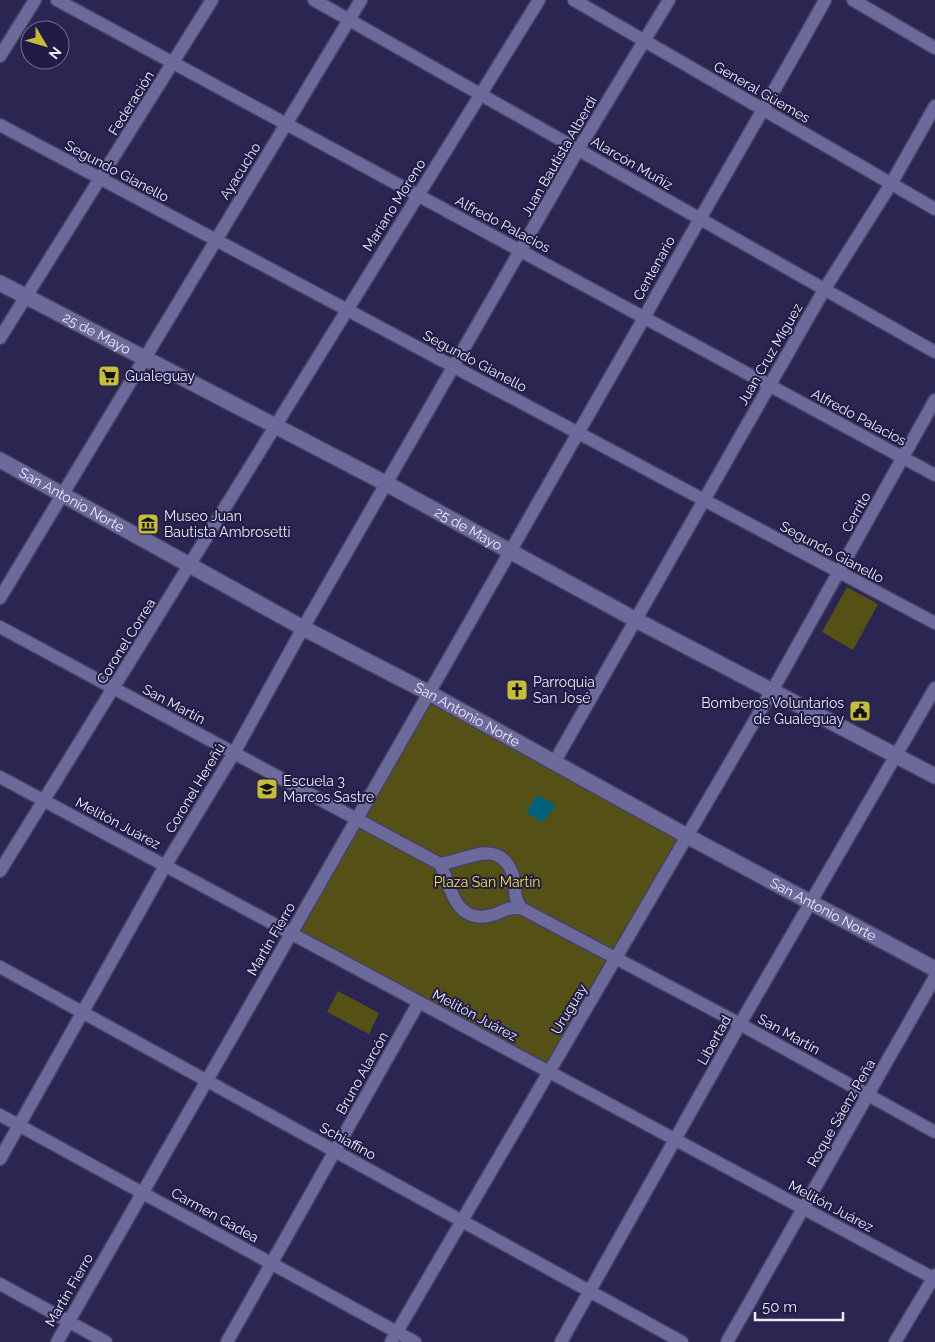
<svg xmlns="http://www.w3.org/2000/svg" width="935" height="1342" viewBox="0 0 935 1342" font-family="Raleway,sans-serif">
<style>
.green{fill:#545016}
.water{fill:#01617c}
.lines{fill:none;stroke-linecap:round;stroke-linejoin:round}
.minor-casing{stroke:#474165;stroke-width:15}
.tertiary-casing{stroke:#474165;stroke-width:18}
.minor{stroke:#6c6a9b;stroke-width:12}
.tertiary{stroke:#6c6a9b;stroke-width:15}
.labels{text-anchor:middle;stroke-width:4;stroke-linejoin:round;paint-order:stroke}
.street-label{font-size:14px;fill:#eaeafb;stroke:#211c46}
.poi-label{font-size:14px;fill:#eaeafb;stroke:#211c46;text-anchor:start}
.park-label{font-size:14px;fill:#eee23b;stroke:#211c46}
</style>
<rect width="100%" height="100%" fill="#2a2651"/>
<path class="green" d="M847,587L878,604L853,650L822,632Z
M429,693L687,836L549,1072L291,933Z
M338,991L379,1013L369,1034L327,1012Z"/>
<path class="water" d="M537,795L556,805L543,822L526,813Z"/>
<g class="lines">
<g class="minor-casing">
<path id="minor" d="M57,0L935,475
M314,0L935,352
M574,0L935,209
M853,0L935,48
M0,56L35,0
M0,125L935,623
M0,338L212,0
M0,598L361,0
M0,627L440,864C466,861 499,836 513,875C517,889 512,895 521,908L740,1024L935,1132
M555,761L824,290L891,184L935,106
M0,777L935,1279
M440,864C451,886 454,922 488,916C502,914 503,907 521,908
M0,871L539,0
M0,967L682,1342
M0,1115L415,1342
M0,1159L165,866L234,753L303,628L578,150L669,0
M0,1284L106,1342
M57,1342L644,318C703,211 766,107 825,0
M227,1342L419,1002
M391,1342L772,691L935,400
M561,1342L740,1024L935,688
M727,1342L935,977
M895,1342L935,1275"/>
</g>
<g class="tertiary-casing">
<g id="tertiary">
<path id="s1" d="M0,283L387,484L636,620L935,776"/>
<path id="s2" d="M0,460L303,628L429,693L687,836L935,969"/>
</g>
</g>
<use href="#minor" class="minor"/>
<use href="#tertiary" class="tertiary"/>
</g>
<defs>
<g id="supermarket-square" transform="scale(1.125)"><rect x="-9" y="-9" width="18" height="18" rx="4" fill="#c5bc3d" stroke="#211c46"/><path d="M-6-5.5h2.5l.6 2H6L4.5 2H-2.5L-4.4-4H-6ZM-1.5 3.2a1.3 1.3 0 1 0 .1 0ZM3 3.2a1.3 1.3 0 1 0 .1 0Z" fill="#111"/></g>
<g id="museum-square" transform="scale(1.125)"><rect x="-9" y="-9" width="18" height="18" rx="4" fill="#c5bc3d" stroke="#211c46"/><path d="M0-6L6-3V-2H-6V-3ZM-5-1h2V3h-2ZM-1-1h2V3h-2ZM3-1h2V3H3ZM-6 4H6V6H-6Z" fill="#111"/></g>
<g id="church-square" transform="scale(1.125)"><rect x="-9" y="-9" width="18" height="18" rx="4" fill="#c5bc3d" stroke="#211c46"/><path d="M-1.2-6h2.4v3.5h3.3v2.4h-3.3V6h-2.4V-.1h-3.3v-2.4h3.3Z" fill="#111"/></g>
<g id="civic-square" transform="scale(1.125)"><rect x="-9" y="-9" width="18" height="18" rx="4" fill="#c5bc3d" stroke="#211c46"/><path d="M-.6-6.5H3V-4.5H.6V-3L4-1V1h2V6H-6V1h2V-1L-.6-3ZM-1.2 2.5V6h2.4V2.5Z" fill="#111"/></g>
<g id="school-square" transform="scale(1.125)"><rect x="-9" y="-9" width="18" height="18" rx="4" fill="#c5bc3d" stroke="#211c46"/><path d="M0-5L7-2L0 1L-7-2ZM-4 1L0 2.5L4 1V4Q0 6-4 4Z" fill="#111"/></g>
</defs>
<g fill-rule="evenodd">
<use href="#supermarket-square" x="109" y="376"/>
<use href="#museum-square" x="148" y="524"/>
<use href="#church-square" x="517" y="690"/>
<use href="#civic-square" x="860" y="711"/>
<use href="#school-square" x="267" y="789"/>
</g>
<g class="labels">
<g class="street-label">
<text transform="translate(762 92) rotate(30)" y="5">General Güemes</text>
<text transform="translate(131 103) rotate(-58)" y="5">Federación</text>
<text transform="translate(559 156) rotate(-60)" y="5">Juan Bautista Alberdi</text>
<text transform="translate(632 163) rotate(30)" y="5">Alarcón Muñiz</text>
<text transform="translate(117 171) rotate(28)" y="5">Segundo Gianello</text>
<text transform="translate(240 171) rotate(-58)" y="5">Ayacucho</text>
<text transform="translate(394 205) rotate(-58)" y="5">Mariano Moreno</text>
<text transform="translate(503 224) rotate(28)" y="5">Alfredo Palacios</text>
<text transform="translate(654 268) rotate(-61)" y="5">Centenario</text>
<text dy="5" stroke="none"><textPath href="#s1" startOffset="109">25 de Mayo</textPath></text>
<text transform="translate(770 354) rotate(-60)" y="5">Juan Cruz Míguez</text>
<text transform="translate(475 361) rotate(28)" y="5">Segundo Gianello</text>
<text transform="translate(859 417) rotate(28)" y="5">Alfredo Palacios</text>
<text dy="5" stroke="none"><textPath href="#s2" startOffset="82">San Antonio Norte</textPath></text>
<text transform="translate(856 512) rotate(-60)" y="5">Cerrito</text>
<text dy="5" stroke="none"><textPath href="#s1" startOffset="529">25 de Mayo</textPath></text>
<text transform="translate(832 552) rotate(28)" y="5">Segundo Gianello</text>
<text transform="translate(126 641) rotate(-58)" y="5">Coronel Correa</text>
<text transform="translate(174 704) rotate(28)" y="5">San Martín</text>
<text dy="5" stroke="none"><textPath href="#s2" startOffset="532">San Antonio Norte</textPath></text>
<text transform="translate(195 788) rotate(-59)" y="5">Coronel Hereñú</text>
<text transform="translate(118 823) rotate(28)" y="5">Melitón Juárez</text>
<text dy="5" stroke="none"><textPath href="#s2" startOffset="938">San Antonio Norte</textPath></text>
<text transform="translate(271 939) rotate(-60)" y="5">Martín Fierro</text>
<text transform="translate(569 1009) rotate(-59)" y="5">Uruguay</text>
<text transform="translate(475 1015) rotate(28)" y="5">Melitón Juárez</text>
<text transform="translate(789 1034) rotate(29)" y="5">San Martín</text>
<text transform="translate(714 1040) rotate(-61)" y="5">Libertad</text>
<text transform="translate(362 1073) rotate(-61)" y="5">Bruno Alarcón</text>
<text transform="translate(841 1113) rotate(-60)" y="5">Roque Sáenz Peña</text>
<text transform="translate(348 1141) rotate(29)" y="5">Schiaffino</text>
<text transform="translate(831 1206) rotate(28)" y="5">Melitón Juárez</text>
<text transform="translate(215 1215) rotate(29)" y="5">Carmen Gadea</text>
<text transform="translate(69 1290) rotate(-60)" y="5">Martín Fierro</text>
</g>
<g class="poi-label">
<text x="125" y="381">Gualeguay</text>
<text x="164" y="521">Museo Juan<tspan x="164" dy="16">Bautista Ambrosetti</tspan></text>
<text x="533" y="687">Parroquia<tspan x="533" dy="16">San José</tspan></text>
<text x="844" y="708" text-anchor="end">Bomberos Voluntarios<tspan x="844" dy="16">de Gualeguay</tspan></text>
<text x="283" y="786">Escuela 3<tspan x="283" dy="16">Marcos Sastre</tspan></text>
</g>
<g class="park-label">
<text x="487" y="887">Plaza San Martín</text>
</g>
</g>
<g transform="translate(45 45) rotate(128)"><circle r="24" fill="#211c46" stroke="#716e8e"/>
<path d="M0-4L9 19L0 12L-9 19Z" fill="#c5bc3d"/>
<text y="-8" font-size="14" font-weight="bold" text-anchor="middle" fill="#eaeafb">N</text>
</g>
<path d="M755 1312v8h88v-8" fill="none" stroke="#eaeafb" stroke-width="2.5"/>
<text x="762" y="1312" font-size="15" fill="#eaeafb" stroke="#211c46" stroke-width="4" paint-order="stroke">50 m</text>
</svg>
